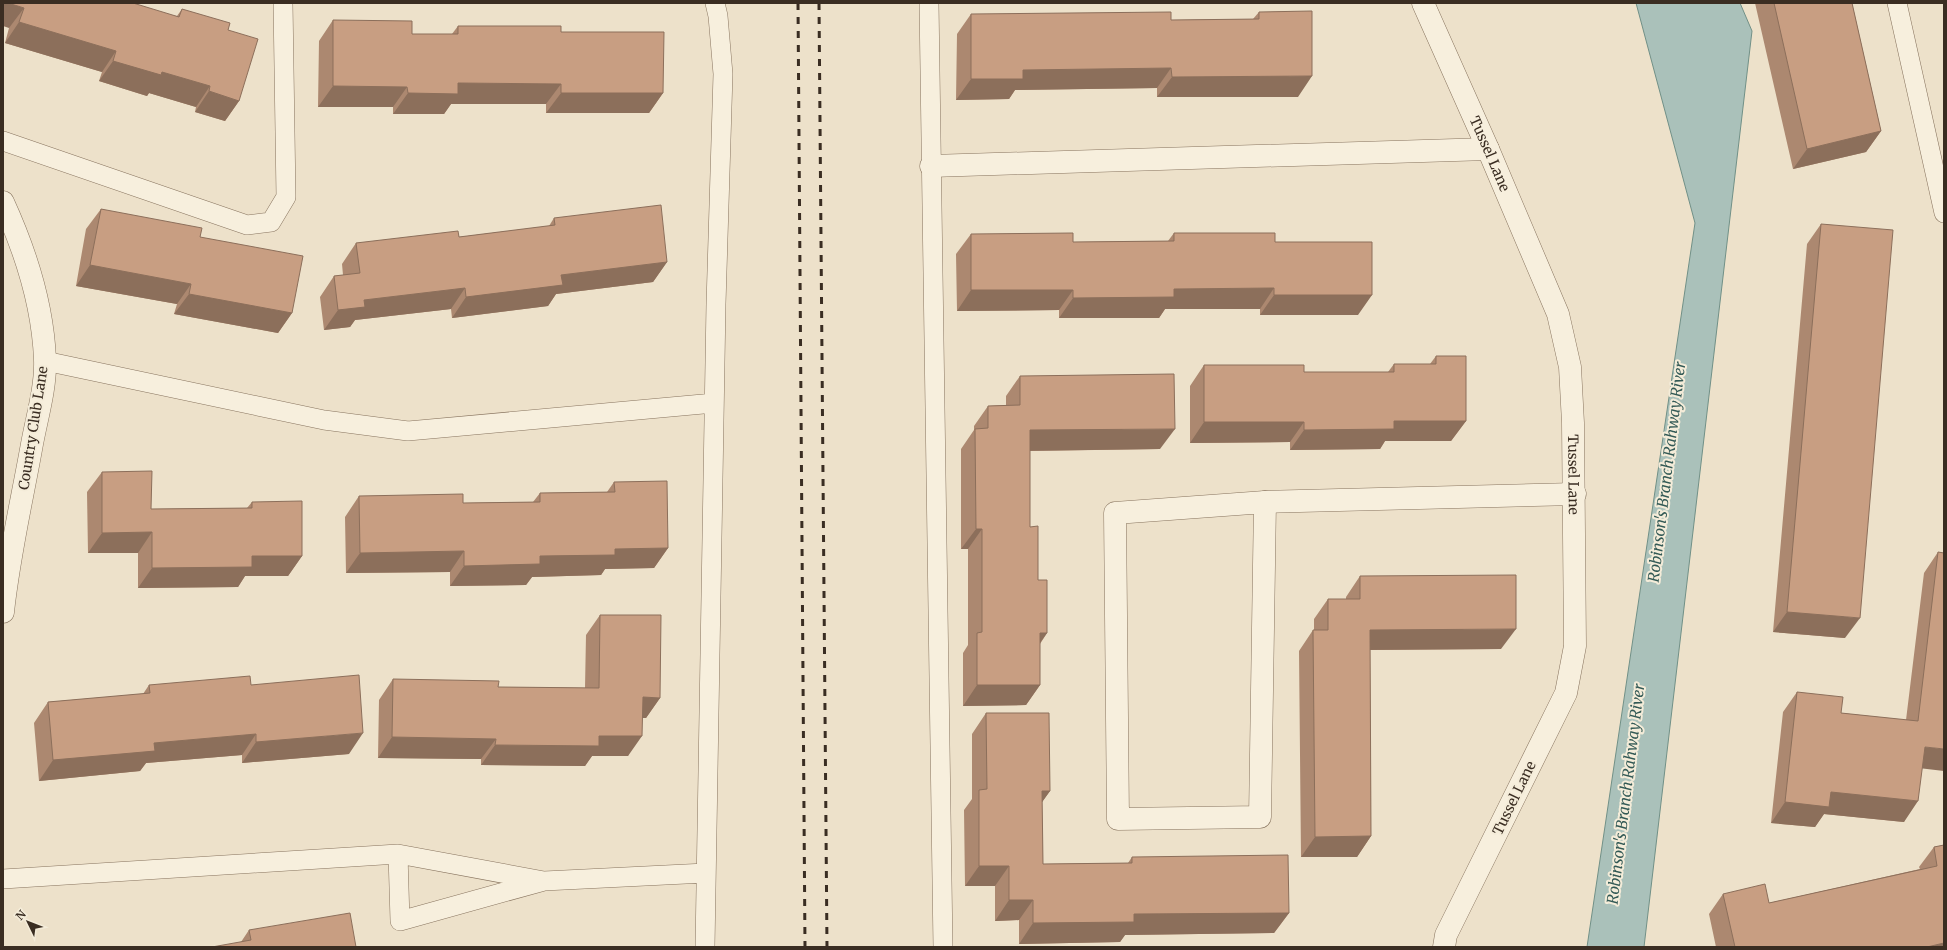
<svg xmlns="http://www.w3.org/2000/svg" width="1947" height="950" viewBox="0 0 1947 950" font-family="Merriweather,serif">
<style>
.water{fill:#aac1ba;stroke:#719087}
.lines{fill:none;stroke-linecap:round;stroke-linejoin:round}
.service-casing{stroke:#88745f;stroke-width:20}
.minor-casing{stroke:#88745f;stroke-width:23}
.service{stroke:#f7efdd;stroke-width:19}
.minor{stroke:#f7efdd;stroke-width:22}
.rail{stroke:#3a2d22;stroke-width:3;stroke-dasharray:7 7;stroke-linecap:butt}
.wall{fill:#ac8870}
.shaded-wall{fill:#8c6f5b}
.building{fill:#c89e82;stroke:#8c6f5b}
.labels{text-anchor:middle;stroke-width:4;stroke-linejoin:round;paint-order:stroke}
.street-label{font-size:14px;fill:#3a2d22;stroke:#f4ecd9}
.water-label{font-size:15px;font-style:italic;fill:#325955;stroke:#f4ecd9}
</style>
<rect width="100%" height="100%" fill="#ede1ca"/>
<path class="water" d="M1636,3H1740L1752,31L1644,947H1587L1695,223Z"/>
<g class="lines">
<g class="service-casing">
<path id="service" d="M929,3L943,947
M1897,3L1944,213
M3,141L247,225L271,222L286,197L283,3
M45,361L324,420L408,431L714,403
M398,854L400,921L544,881L706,873
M3,879L398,854L544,881
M705,947L716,304L723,74L718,16L715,3"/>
</g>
<g class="minor-casing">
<g id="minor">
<path id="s1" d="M1423,3L1488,149L1558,314L1570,367L1573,423L1575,646L1566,693L1446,935L1444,947"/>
<path d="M931,166L1488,149"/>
<path d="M3,202C25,250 43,306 45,360C46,387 37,417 32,444C22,500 9,555 3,612"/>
<path d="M1265,502L1260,817L1118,819L1115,513Z"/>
<path d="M1265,502L1575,494"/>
</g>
</g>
<use href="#service" class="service"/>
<use href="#minor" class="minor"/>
<path class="rail" d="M798,3L805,947
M819,3L827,947"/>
</g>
<path class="wall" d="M3,3L177,16L182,9L228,30L239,101L225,121L195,112L196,107L149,93L147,96L99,81L102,72L5,43L9,28Z
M1755,3H1852L1881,131L1866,152L1793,169Z
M1259,12L1298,97H1157V88L1015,90L1009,99L956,100L957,34L971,14L1171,20L1253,19Z
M333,20L412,34H452L458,26L561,32L663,93L649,113H546V104H451L444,114H393V107H318L319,41Z
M101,209L200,237L292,313L278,333L174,314L177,304L76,286L86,229Z
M554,218L667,262L653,282L556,294L548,306L452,318L451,309L355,320L350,327L324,330L320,297L334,276L343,275L342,264L356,243L459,237L549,226Z
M1821,224L1845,638L1773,632L1807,244Z
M1174,233L1275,242L1358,315H1260V309H1165L1159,318H1059V310L957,311L956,254L971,234L1073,242L1168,241Z
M1436,356L1466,421L1451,441H1385L1380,449L1290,450V442L1190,443V386L1204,365L1304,372H1388L1394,364H1430Z
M1020,376L1160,449L1030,451V527L1038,580L1047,633L1040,644V685L1026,705L963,706V653L968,645V549H961V449L974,430V426L988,406L1006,405V396Z
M102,472L151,509L247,508L252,502L302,556L288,576H245L238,587L138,588V553H88L87,492Z
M614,482L668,548L654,568L605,569L601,575L532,577L526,585L450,586V572L346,573L345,517L359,496L463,503L533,502L540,493L607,492Z
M1938,552L1922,768L1904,822L1824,814L1815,827L1771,823L1783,712L1797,692L1841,713L1906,720L1924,573Z
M1360,576L1501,649L1370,650L1371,836L1357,857H1301L1299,651L1313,630H1314V619L1328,599H1346V597Z
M600,615L660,698L646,718H642L628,756H592L585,766L481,765V759L378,758L379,700L393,679L498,687L585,688L586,635Z
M149,685H251L349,754L242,763V755L146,763L140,771L39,781L34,723L48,702L143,694Z
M986,713L1050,791L1042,802L1043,864L1128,863L1132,857L1289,913L1274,933L1125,935L1120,942L1019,944V920L995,921V886H965L964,810L972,799V734Z
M1944,845V947H1716L1709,914L1723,894L1769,903L1920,869L1919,867L1934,847Z
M249,930L356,947L241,942Z"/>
<path class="shaded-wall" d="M3,3H8L24,8L9,28L3,26Z
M19,22L116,51L102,72L5,43Z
M113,61L162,72L210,86L196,107L149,93L147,96L99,81Z
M1171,68L1157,88L1015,90L1009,99L956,100L971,79L1023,70Z
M1312,76L1298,97H1157L1172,77Z
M458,83L561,84L546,104H451L444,114H393L408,93Z
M333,86L407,87L393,107H318Z
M209,91L239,101L225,121L195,112Z
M561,93H663L649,113H546Z
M1881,131L1866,152L1793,169L1807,149Z
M667,262L653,282L556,294L548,306L452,318L466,297L561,275Z
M90,265L191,284L177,304L76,286Z
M465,288L451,309L355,320L350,327L324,330L338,310L364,300Z
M1274,288L1260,309H1165L1159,318H1059L1073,298L1174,289Z
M971,290H1073L1059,310L957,311Z
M189,294L292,313L278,333L174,314Z
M1274,295H1372L1358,315H1260Z
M1394,421H1466L1451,441H1385L1380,449L1290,450L1304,430Z
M1204,422H1304L1290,442L1190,443Z
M1175,429L1160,449L1015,451L1030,430Z
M976,529H982L968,549H961Z
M152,532L138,553H88L102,533Z
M668,548L654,568L605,569L601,575L532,577L526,585L450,586L464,566L540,556L615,549Z
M464,551L450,572L346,573L360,553Z
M252,556H302L288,576H245L238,587L138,588L152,568Z
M1787,612L1860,618L1845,638L1773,632Z
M1516,629L1501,649L1355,650L1370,630Z
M1040,633H1047L1033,653Z
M977,685H1040L1026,705L963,706Z
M643,697L660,698L646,718H629Z
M363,733L349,754L242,763L256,742Z
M256,734L242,755L146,763L140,771L39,781L53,760L154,743Z
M599,736H642L628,756H592L585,766L481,765L495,745Z
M392,737L496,739L481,759L378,758Z
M1925,747L1944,749V771L1910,767Z
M1042,791H1050L1035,812Z
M1831,792L1918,801L1904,822L1824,814L1815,827L1771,823L1785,802Z
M1371,836L1357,857H1301L1315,837Z
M979,866H1009L995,886H965Z
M1009,900H1033L1019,920L995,921Z
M1289,913L1274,933L1125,935L1120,942L1019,944L1033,923L1134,914Z
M1944,943V947H1927Z"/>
<path class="building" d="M8,3H133L179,17L182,9L230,23L228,30L258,39L239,101L209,91L210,86L162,72L161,75L113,61L116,51L19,22L24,8Z
M1774,3H1852L1881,131L1807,149Z
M1312,11V76L1172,77L1171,68L1023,70V79H971V14L1171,12V20L1259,19V12Z
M333,20L412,21V34H458V26H561V32H664L663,93H561V84L458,83V94L408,93L407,87L333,86Z
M661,205L667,262L561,275L563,285L466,297L465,288L364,300L365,307L338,310L334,276L360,273L356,243L458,231L459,237L555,225L554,218Z
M101,209L202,228L200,237L303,256L292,313L189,294L191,284L90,265Z
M1821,224L1893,230L1860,618L1787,612Z
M1073,233V242L1174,241V233H1275V242H1372V295H1274V288L1174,289V297L1073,298V290H971V234Z
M1436,356H1466V421H1394V429L1304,430V422H1204V365H1304V372H1394V364H1436Z
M1174,374L1175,429L1030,430V527L1038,526V580H1047V633H1040V685H977V633L982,632V529H976L975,429L988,428V406L1020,405V376Z
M152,471L151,509L252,508V502L302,501V556H252V567L152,568V532L102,533V472Z
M667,481L668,548L615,549V555L540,556V564L464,566V551L360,553L359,496L463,494V503L540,502V493L615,492L614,482Z
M1938,552L1944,553V749L1925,747L1918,801L1831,792L1829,807L1785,802L1797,692L1843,697L1841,713L1918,721Z
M1516,575V629L1370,630L1371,836L1315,837L1313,630H1328V599H1360V576Z
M600,615H661L660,698L643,697L642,736H599V746L495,745L496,739L392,737L393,679L499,681L498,687L599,688Z
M359,675L363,733L256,742V734L154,743L155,751L53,760L48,702L150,693L149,685L250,676L251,685Z
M986,713H1049L1050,791H1042L1043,864L1132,863V857L1288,855L1289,913L1134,914V922L1033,923V900H1009V866H979V790L987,789Z
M1944,845V943L1927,947H1735L1723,894L1765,884L1769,903L1937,866L1934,847Z
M350,913L356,947H212L251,940L249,930Z"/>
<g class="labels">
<g class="street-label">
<text dy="5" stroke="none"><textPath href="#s1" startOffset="165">Tussel Lane</textPath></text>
<text transform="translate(33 428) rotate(-81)" y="5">Country Club Lane</text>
<text dy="5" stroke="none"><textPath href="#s1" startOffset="501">Tussel Lane</textPath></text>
<text transform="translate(1514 798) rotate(-64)" y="5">Tussel Lane</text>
</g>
<g class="water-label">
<text transform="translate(1667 472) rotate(-83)" y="5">Robinson's Branch Rahway River</text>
<text transform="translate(1626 794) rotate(-83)" y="5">Robinson's Branch Rahway River</text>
</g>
</g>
<rect width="1947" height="950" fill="none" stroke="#3a2d22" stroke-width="8"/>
<g transform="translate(28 922) rotate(313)" stroke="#f4ecd9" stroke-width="3" paint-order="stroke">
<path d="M0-3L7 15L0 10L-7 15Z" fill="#3a2d22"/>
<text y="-6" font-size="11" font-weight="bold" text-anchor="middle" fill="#3a2d22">N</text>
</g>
</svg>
